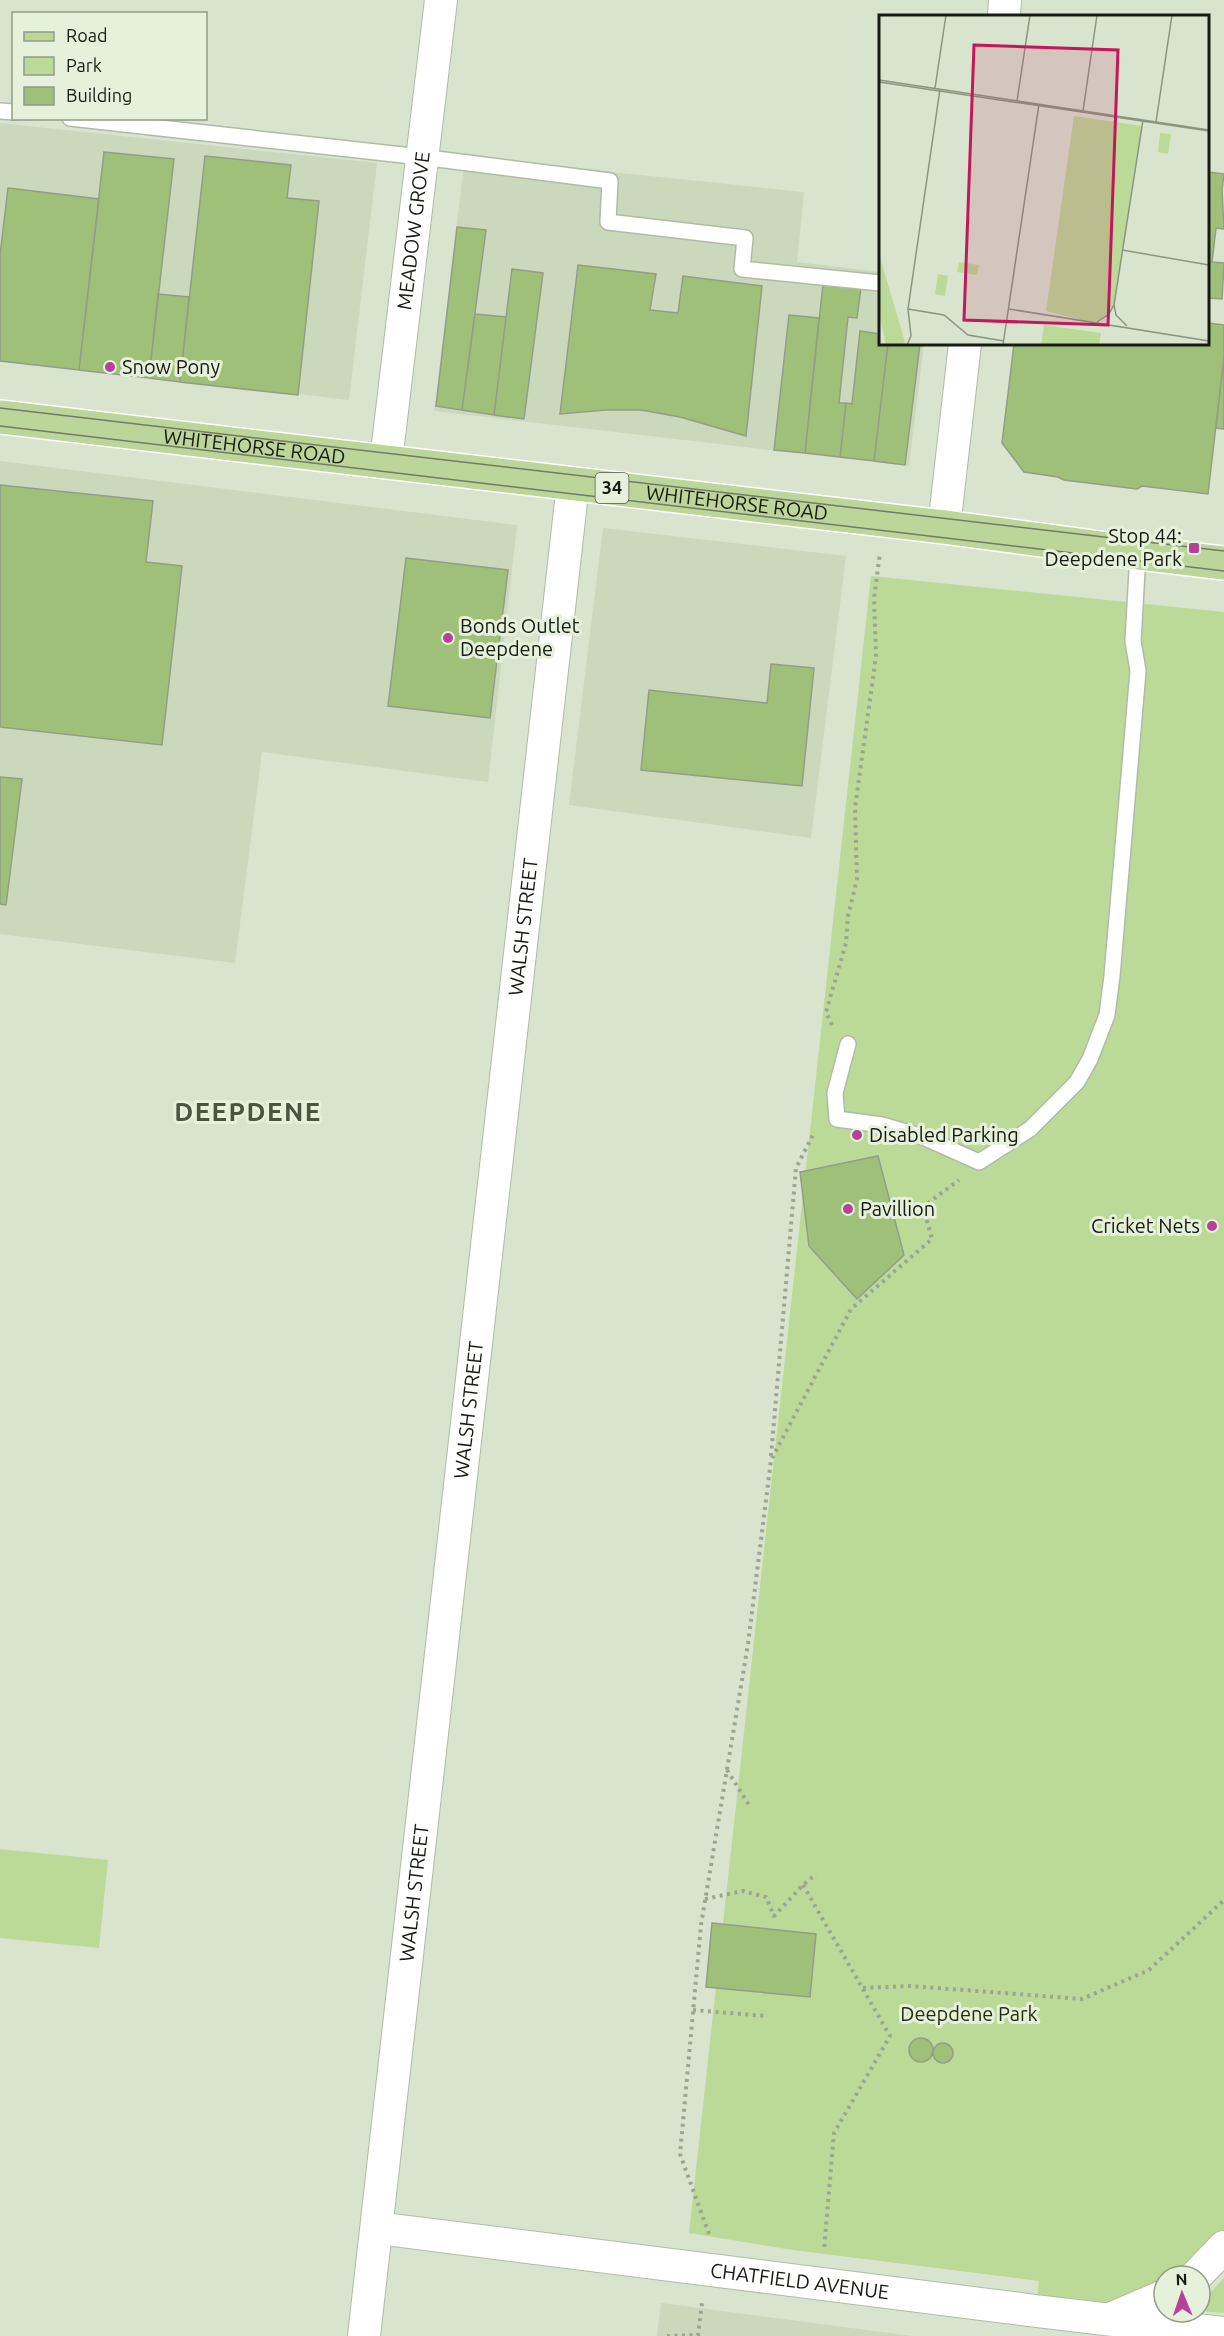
<svg xmlns="http://www.w3.org/2000/svg" width="1224" height="2336" viewBox="0 0 1224 2336" font-family="Ubuntu,sans-serif">
<style>
.built{fill:#cad8bc}
.green{fill:#bbda98}
.building{fill:#9fc078;stroke:#939d88;stroke-width:1.5}
.lines{fill:none;stroke-linecap:round;stroke-linejoin:round}
.lane-casing{stroke:#b0bba5;stroke-width:18}
.street-casing{stroke:#b0bba5;stroke-width:34}
.primary-casing{stroke:#fff;stroke-width:36}
.path{stroke:#9ca593;stroke-width:4;stroke-dasharray:3 4.5;stroke-linecap:butt}
.lane{stroke:#fff;stroke-width:15}
.street{stroke:#fff;stroke-width:32}
.primary{stroke:#bbd698;stroke-width:33}
.tram{stroke:#727a6b;stroke-width:1.5}
.poi-dot{fill:#b64199;stroke:#e5f1da;stroke-width:2}
.labels{text-anchor:middle;stroke-width:6;stroke-linejoin:round;paint-order:stroke}
.shield{fill:#e5f1da;stroke:#555b4f;stroke-width:1.5}
.shield-label{font-size:18px;font-weight:bold;fill:#171b13}
.street-label{font-size:20px;fill:#171b13;stroke:#e5f1da}
.poi-label{font-size:20px;fill:#171b13;stroke:#e5f1da;text-anchor:start}
.park-label{font-size:20px;fill:#222f10;stroke:#e5f1da}
.district-label{font-size:26px;font-weight:bold;letter-spacing:1.5px;fill:#4a5440;stroke:#e5f1da}
.inset-road{fill:none;stroke:#8b9483;stroke-width:1.5}
.view{fill:#c2185b;fill-opacity:0.15;stroke:#c2185b;stroke-width:3}
.inset-edge{fill:none;stroke:#171b13;stroke-width:3}
</style>
<rect width="100%" height="100%" fill="#d8e4cd"/>
<path class="built" d="M0,123L377,163L349,400L0,359Z
M465,157L804,192L797,262L880,272V344H924L909,466L434,411Z
M0,461L517,525L488,782L262,752L235,963L0,934Z
M603,528L846,556L811,838L569,805Z
M661,2303L912,2336H657Z"/>
<path class="green" d="M871,576L1224,612V2247L1196,2276H1164V2296L1106,2320L1036,2311L1039,2281L793,2250L689,2233Z
M0,1849L108,1860L99,1948L0,1938Z
M1224,2278V2313L1200,2311V2304Z"/>
<path class="building" d="M104,152L174,159L149,378L79,370Z
M205,156L291,165L287,198L319,201L298,395L180,382Z
M1208,172L1224,174L1222,190L1224,229L1216,228L1212,262L1224,263L1222,299L1209,298L1208,310Z
M8,188L99,199L79,370L0,361V255Z
M457,227L486,230L462,410L436,406Z
M578,265L656,274L650,310L678,313L683,276L762,286L746,436L680,417L641,410H606L560,414Z
M512,269L543,273L524,419L494,415Z
M823,284L861,288L857,318L848,317L839,403H846L840,457L805,453Z
M158,294L189,297L180,382L149,378Z
M475,314L506,317L494,415L462,410Z
M789,315L819,318L805,453L774,450Z
M1208,323L1224,325V356L1208,494L1142,486L1137,489L1064,480L1058,477L1024,472L1002,443L1014,344H1208Z
M860,331L880,334V344H888L874,461L840,457L846,403L852,404Z
M888,344H920L905,465L874,461Z
M1224,356V429L1216,428Z
M0,485L153,501L146,562L182,566L162,745L0,727Z
M406,558L508,570L490,718L388,706Z
M771,664L814,668L802,786L641,770L649,690L767,703Z
M0,777L22,779L6,905L0,904Z
M878,1156L904,1255L857,1299L809,1246L800,1172Z
M712,1923L816,1934L810,1997L706,1987Z
M909 2050a12 12 0 1 1 24 0a12 12 0 1 1-24 0Z
M933 2053a10 10 0 1 1 20 0a10 10 0 1 1-20 0Z"/>
<g class="lines">
<g class="lane-casing">
<path id="lane" d="M0,111L14,112
M70,118L421,157L610,181L608,222L745,238L742,269L880,283
M848,1044L835,1093L837,1119L882,1125L923,1137L979,1162L1030,1129L1077,1082L1090,1059L1107,1015L1112,976L1138,671L1133,641L1138,553"/>
</g>
<g class="street-casing">
<g id="street">
<path d="M1004,16L1005,0"/>
<path id="s1" d="M386,461L441,0"/>
<path d="M944,527L965,344"/>
<path id="s2" d="M377,2228L1036,2311L1224,2333"/>
<path d="M1196,2276L1224,2247"/>
<path d="M1110,2319L1164,2296"/>
<path id="s3" d="M364,2336L573,484"/>
</g>
</g>
<g class="primary-casing">
<g id="primary">
<path id="s4" d="M0,417L944,527L1138,553L1224,563"/>
</g>
</g>
<path class="path" d="M832,1025L826,1012L846,943L848,916L857,879L855,808L876,656L874,598L880,553
M771,1456L796,1168L814,1133
M727,1770L749,1805
M803,1885L890,2036L834,2133L824,2250
M705,1899L743,1891L766,1897L774,1916L803,1885L816,1874
M863,1988L910,1986L1082,1999L1149,1970L1224,1900
M693,2010L765,2016
M709,2234L680,2154L701,1925L748,1644L771,1460L851,1309L932,1239L923,1207L959,1180
M667,2336L698,2335L702,2303"/>
<use href="#lane" class="lane"/>
<use href="#street" class="street"/>
<use href="#primary" class="primary"/>
<path class="tram" d="M0,408L1224,551
M0,426L1224,571"/>
</g>
<g class="poi-dot">
<circle cx="110" cy="367" r="6"/>
<rect x="1188" y="542" width="12" height="12" rx="3"/>
<circle cx="448" cy="638" r="6"/>
<circle cx="857" cy="1135" r="6"/>
<circle cx="848" cy="1209" r="6"/>
<circle cx="1212" cy="1226" r="6"/>
</g>
<g class="labels">
<rect class="shield" x="595.5" y="473" width="33" height="30" rx="4.5"/>
<g class="shield-label">
<text x="612" y="494">34</text>
</g>
<g class="street-label">
<text dy="7" stroke="none"><textPath href="#s1" startOffset="232">MEADOW GROVE</textPath></text>
<text dy="7" stroke="none"><textPath href="#s4" startOffset="256">WHITEHORSE ROAD</textPath></text>
<text dy="7" stroke="none"><textPath href="#s4" startOffset="742">WHITEHORSE ROAD</textPath></text>
<text dy="7" stroke="none"><textPath href="#s3" startOffset="1418">WALSH STREET</textPath></text>
<text dy="7" stroke="none"><textPath href="#s3" startOffset="932">WALSH STREET</textPath></text>
<text dy="7" stroke="none"><textPath href="#s3" startOffset="446">WALSH STREET</textPath></text>
<text dy="7" stroke="none"><textPath href="#s2" startOffset="426">CHATFIELD AVENUE</textPath></text>
</g>
<g class="poi-label">
<text x="122" y="374">Snow Pony</text>
<text x="1182" y="543" text-anchor="end">Stop 44:<tspan x="1182" dy="23">Deepdene Park</tspan></text>
<text x="460" y="633">Bonds Outlet<tspan x="460" dy="23">Deepdene</tspan></text>
<text x="869" y="1142">Disabled Parking</text>
<text x="860" y="1216">Pavillion</text>
<text x="1200" y="1233" text-anchor="end">Cricket Nets</text>
</g>
<g class="park-label">
<text x="969" y="2021">Deepdene Park</text>
</g>
<g class="district-label">
<text x="248" y="1121">DEEPDENE</text>
</g>
</g>
<g transform="translate(879 15)">
<rect width="330" height="330" fill="#d8e4cd"/>
<path d="M195,101L263,111L235,290L230,299L215,308L167,296ZM281,118L292,119L289,139L279,137ZM0,239L26,327L23,330H7L0,298ZM80,247L100,250L98,260L78,257ZM59,259L69,261L66,281L56,279ZM165,310L222,318L220,330H162Z" fill="#bbda98"/>
<path class="inset-road" d="M0,65L330,115M0,67L330,116M56,73L67,0M138,86L151,0M204,96L218,0M277,107L293,0M243,235L330,250M235,290L264,105M29,294L65,300L89,320L125,326M130,294L330,326M218,307L230,299L235,290L237,300L248,311M28,330L32,321L29,294L61,74M124,330L160,89"/>
<path class="view" d="M95,30L239,35L229,310L85,305Z"/>
<rect width="330" height="330" class="inset-edge"/>
</g>
<rect x="12" y="12" width="195" height="108" fill="#e5f1da" stroke="#939b8a" stroke-width="1.5"/>
<rect x="24" y="32" width="30" height="9" fill="#bbd698" stroke="#939b8a" stroke-width="1.5"/>
<text x="66" y="42" font-size="18" fill="#171b13">Road</text>
<rect x="24" y="57" width="30" height="18" fill="#bbda98" stroke="#939b8a" stroke-width="1.5"/>
<text x="66" y="72" font-size="18" fill="#171b13">Park</text>
<rect x="24" y="87" width="30" height="18" fill="#9fc078" stroke="#939b8a" stroke-width="1.5"/>
<text x="66" y="102" font-size="18" fill="#171b13">Building</text>
<g transform="translate(1182 2294) rotate(358)"><circle r="28" fill="#e5f1da" stroke="#939b8a" stroke-width="1.5"/>
<path d="M0-4.5L10 22L0 15L-10 22Z" fill="#b64199"/>
<text y="-9" font-size="16" font-weight="bold" text-anchor="middle" fill="#171b13">N</text>
</g>
</svg>
